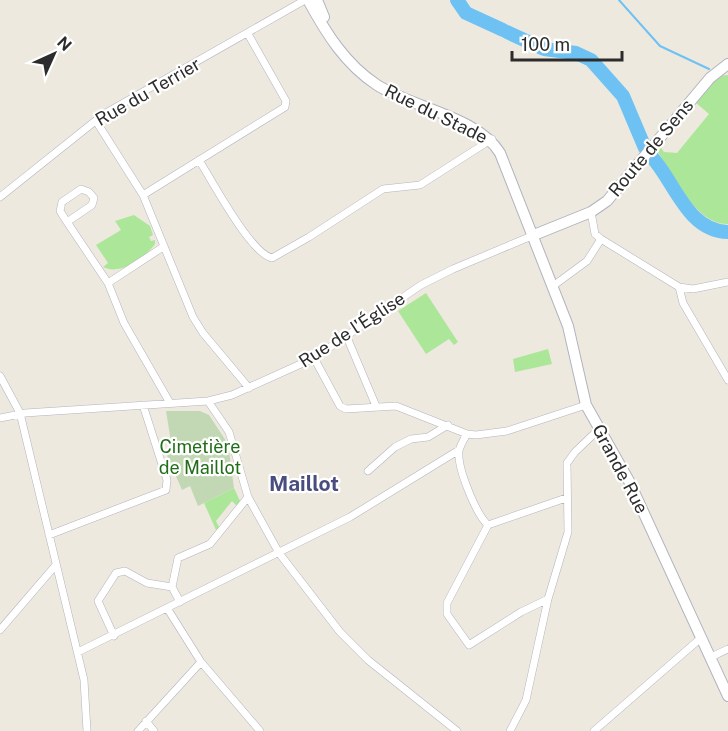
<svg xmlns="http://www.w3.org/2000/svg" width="728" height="731" viewBox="0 0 728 731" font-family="'Public Sans',sans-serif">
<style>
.green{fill:#ace699}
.cemetery{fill:#c2d8b5}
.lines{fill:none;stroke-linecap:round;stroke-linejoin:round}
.stream{stroke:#6ec2f3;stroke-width:2}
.river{stroke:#6ec2f3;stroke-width:14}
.street-casing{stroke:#b2b3c0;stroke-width:8}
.secondary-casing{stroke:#b2b3c0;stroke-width:12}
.street{stroke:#fff;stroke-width:7}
.secondary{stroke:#fff;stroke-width:10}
.labels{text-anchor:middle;stroke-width:4.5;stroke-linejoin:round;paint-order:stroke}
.street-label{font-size:18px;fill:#2c2c2c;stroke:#fff}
.park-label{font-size:18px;fill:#216d18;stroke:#fff}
.quarter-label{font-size:21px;font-weight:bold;fill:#4a4e7f;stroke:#fff}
</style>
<rect width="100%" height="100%" fill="#eee9de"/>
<path class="green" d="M728,75V224C695,225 673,174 656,149L659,145L664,152L677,153L709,114L695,102L717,76Z
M134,215L150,226L153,235L149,237L151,241L155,240V244C145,258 120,276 103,267L108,263L96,245L121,230L115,221Z
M426,293L458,342L454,345L449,339L426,354L398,311Z
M548,349L552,364L515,372L513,359Z
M234,488L240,501L239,508L232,501L216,521L219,527L216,530L204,503Z"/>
<path class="cemetery" d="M166,411H200L209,415L228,444L234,488L198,506L190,486L182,490L165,451L172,448Z"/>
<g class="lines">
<path class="stream" d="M619,0L660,46L709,69"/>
<path class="river" d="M457,0L466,13L503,30
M507,32L544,49L576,53L591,60L623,96L645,148
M651,156C675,182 687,231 728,232"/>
<g class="street-casing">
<path id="street" d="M96,121L143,195L193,317L203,333L249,388
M199,160C212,181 251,254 272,258L309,237L383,189L420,185L492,139
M143,195L285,107L286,101L248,34
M0,197L104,114L305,0
M591,212L595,234L601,239L679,287L693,289L728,282
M67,222L60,211L62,202L81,189L89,192L94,198L92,205L67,222L108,283L124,323L170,403
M108,283L163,247
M553,286L587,261L601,239
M679,287L683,303L728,380
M346,335L376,406
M314,358L340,406L346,409L396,406L467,434L476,435L507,431L586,405
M0,376L20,413L84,680L87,731
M208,401L229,432L248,497L279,553L306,588L340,632L368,660L457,731
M0,418L25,413L208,401L232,395L314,358L421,285L453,269L534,235
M467,434C464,439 460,446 459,451C457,468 476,514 488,525L566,498
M368,471L395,447L411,439L428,437L448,425
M488,525L447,603V614L469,645L521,612L548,599
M49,535L166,490L167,480L143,405
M172,587L180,602
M167,608L201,662L260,731
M0,630L55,566
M114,636L98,601L116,573L125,571L147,583L172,587L178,558L210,544L248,497
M78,652L350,517L459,450
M711,657L728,649
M146,721L154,731
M138,731L201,662
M510,731L526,700L548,599L568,532L567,463L575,452L598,430
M594,731L702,637"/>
</g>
<g class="secondary-casing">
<path id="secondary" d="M308,0C326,33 345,64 377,85C413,108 478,117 500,153L568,326L586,405L629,481L728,696
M317,0L324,17
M534,235L591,212L607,201L710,78L728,64"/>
</g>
<use href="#street" class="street"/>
<use href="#secondary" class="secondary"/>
</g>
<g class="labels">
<g class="street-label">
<text transform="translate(148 92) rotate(-30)" y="6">Rue du Terrier</text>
<text transform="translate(436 114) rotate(26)" y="6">Rue du Stade</text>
<text transform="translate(651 148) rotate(-50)" y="6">Route de Sens</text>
<text transform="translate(352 330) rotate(-33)" y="6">Rue de l'Église</text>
<text transform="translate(620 469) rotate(62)" y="6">Grande Rue</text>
</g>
<g class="park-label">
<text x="200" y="453">Cimetière<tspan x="200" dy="21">de Maillot</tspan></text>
</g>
<g class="quarter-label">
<text x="304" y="491">Maillot</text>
</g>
</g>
<g transform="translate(54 54) rotate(45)" stroke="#ffffff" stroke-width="4.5" paint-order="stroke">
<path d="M0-4.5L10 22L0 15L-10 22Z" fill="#2c2c2c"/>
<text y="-9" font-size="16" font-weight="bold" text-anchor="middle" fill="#2c2c2c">N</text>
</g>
<path d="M512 51v9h110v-9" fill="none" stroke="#2c2c2c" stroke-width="3"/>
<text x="521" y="51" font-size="18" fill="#2c2c2c" stroke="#ffffff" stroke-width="4.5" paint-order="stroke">100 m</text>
</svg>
